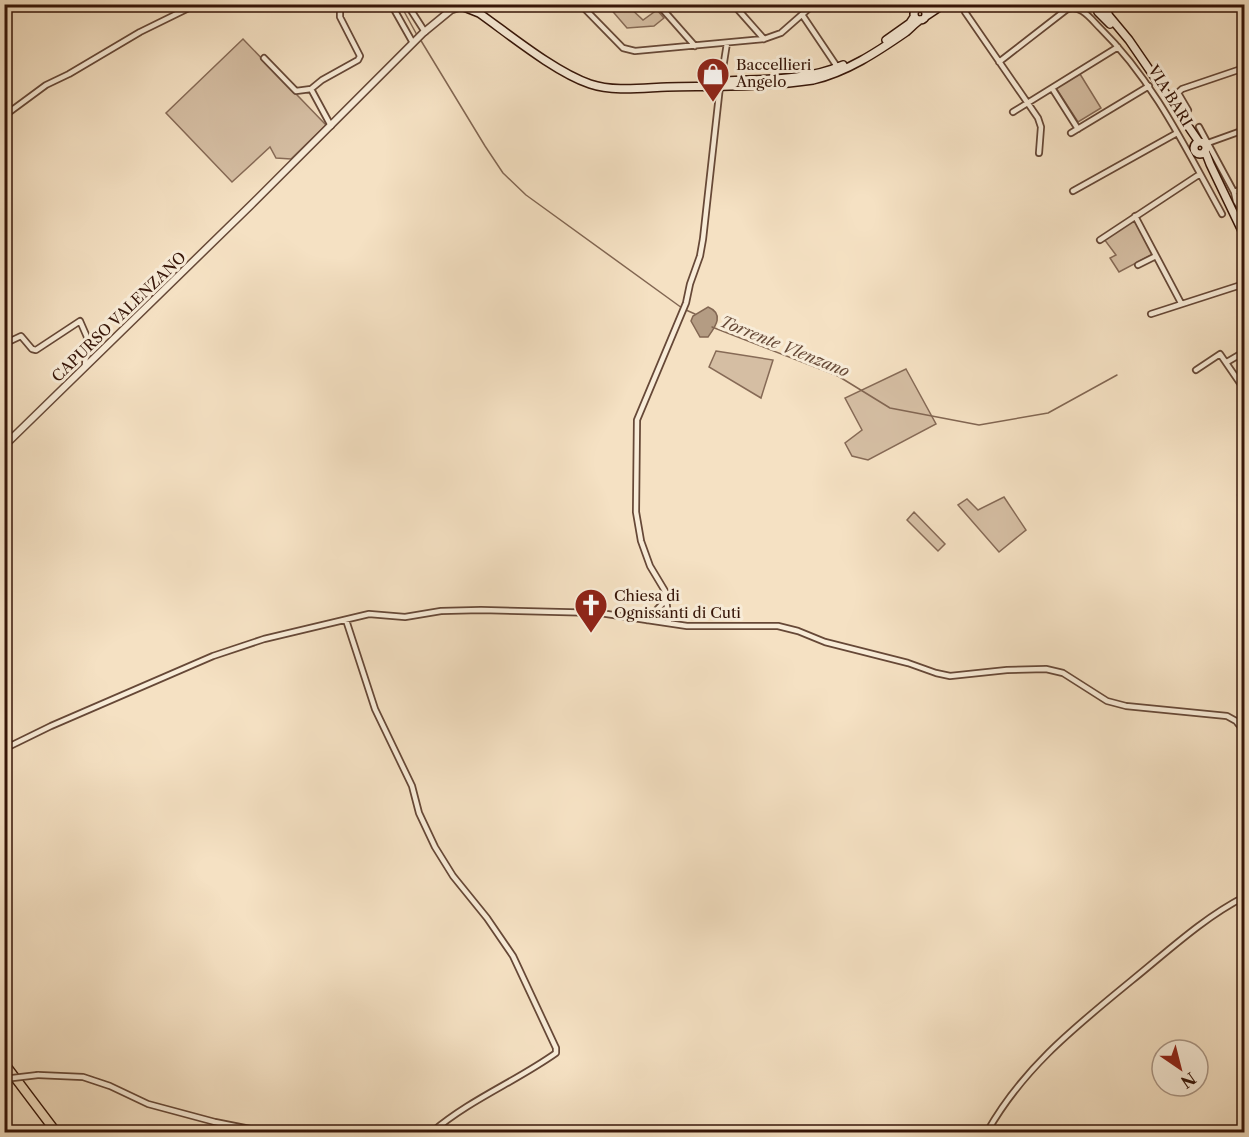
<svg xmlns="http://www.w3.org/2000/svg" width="1249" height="1137" viewBox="0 0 1249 1137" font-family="'Libre Caslon Text',serif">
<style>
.green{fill:#d5bea3;stroke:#866a56;stroke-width:1.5}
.water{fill:#b49c83;stroke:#826652;stroke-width:1.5}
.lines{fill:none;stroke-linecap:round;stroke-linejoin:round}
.stream{stroke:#826652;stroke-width:1.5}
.minor-casing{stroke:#664837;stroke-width:8}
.tertiary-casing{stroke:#664837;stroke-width:9}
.secondary-casing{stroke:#361508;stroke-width:10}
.trunk-casing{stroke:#361508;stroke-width:11}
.minor{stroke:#f8ecd8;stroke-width:4.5}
.tertiary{stroke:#f8ecd8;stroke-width:6}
.secondary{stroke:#f8ecd8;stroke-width:7}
.trunk{stroke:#f5e1c3;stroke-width:8}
.minor-bridge-casing{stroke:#664837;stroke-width:8;stroke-linecap:butt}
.minor-bridge{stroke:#f8ecd8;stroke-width:4.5}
.labels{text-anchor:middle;stroke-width:6;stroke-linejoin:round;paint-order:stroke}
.poi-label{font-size:15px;fill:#361508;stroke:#f8ecd8;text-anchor:start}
.street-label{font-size:15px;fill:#361508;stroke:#f8ecd8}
.water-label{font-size:16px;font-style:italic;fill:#684b39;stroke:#f8ecd8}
</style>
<rect width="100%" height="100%" fill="#f5e1c3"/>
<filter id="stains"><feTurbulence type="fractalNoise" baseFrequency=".00333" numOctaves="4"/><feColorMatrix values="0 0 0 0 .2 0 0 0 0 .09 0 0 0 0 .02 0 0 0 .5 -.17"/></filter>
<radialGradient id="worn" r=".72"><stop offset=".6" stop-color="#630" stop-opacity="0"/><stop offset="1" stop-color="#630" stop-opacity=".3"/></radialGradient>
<path class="green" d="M610,5H627L643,20L657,10L664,18L654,26L627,28L608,6Z
M243,39L326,125L291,159L276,158L270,147L232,182L166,113Z
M1080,74L1101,108L1078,122L1056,88Z
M1135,220L1153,254L1119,272L1110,258L1116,255L1104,239Z
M716,351L773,360L761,398L709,367Z
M906,369L936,424L868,460L852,456L845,443L862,430L845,398Z
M1004,497L1026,530L999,552L958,505L967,499L978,510Z
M914,512L945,544L938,551L907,520Z"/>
<path class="water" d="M708,307C725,314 715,327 708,337H700L691,321L693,316Z"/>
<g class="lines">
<path class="stream" d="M400,4L417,35
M420,39L485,146L503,173L526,195L682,308
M686,310L695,314
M712,327L838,376L890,408L979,425L1048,413L1117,375"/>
<g class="minor-casing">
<path id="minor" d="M391,4L413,43
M407,4L425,32
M580,4L623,48L635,51L764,39L781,33L814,4
M658,4L695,46
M733,4L764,39
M894,4L918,8
M966,4L965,12L1038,118L1041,127L1039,153
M803,16L838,68
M264,58L296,91L311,89
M999,62L1066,10C1080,3 1091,19 1100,28C1154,81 1186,149 1222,214
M721,81L727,43
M1052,88L1078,129
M1178,93L1188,110
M1171,99L1182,89L1244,68
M1013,112L1118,47
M4,116L46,85L69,74L140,32L197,4
M331,126L311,89L322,80L358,60L360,56L340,17V4
M1199,127L1234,192L1236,201L1244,214
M1071,133L1149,86
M1205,144L1244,130
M1073,191L1177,133
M1234,192L1244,188
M1135,216L1181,303
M1100,240L1200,174
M1244,254L1243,255L1244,260
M1138,265L1156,256
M1151,314L1244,284
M4,344L21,336L32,349L36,350L80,321L87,337L85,366
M1227,362L1244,352
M1196,370L1220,354L1244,389
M1241,495L1244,493
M346,620L375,709L412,786L419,813L435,847L453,876L487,918L513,956L556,1048V1053C515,1082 471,1099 432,1132
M647,620L666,600
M669,623L665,591L650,566L641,541L636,512L637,420L686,303L690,284L700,256L703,239L720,86
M4,749L51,726L213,656L264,639L369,614L405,617L441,611L481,610L600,613L687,626H778L798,631L825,642L908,663L936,673L950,676L1007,670L1046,669L1063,673L1107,701L1126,706L1227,716L1236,721L1244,731
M38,1075L83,1077L110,1086L148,1104L215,1122L265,1132
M987,1132C1023,1068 1075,1027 1131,981C1167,952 1203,918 1244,897"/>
</g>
<g class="tertiary-casing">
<path id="tertiary" d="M4,446L251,205L423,33L451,10L460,7"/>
</g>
<g class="secondary-casing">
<path id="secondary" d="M1091,4L1092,6
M464,7L479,13C510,35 555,72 590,84C614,92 642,88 667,87C715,86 765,87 813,80C847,72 877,52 906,32C911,28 915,23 920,20
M914 14a6 6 0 1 1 12 0a6 6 0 1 1-12 0Z
M1105,8L1109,16L1129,40L1199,142
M1098,12L1110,24
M926,16L944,4
M886,40L910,23L914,17
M709,82C753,78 802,83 843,65
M1194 148a6 6 0 1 1 12 0a6 6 0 1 1-12 0Z
M1205,151L1210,164L1244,235"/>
</g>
<g class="trunk-casing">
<path id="trunk" d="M4,1063L56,1132"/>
</g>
<use href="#minor" class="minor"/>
<use href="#tertiary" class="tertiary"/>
<use href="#secondary" class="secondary"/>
<use href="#trunk" class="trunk"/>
<g class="minor-bridge-casing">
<path id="minor-bridge" d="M4,1079L38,1075"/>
</g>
<use href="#minor-bridge" class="minor-bridge"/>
</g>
<defs>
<g id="shop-pin" transform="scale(1.725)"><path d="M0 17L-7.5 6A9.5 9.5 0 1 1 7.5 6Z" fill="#8f2418" stroke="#f8ecd8"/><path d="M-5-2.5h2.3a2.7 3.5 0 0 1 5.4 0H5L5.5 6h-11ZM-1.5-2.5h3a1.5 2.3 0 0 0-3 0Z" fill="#fff"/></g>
<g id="church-pin" transform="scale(1.725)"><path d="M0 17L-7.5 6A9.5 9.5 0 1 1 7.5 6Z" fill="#8f2418" stroke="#f8ecd8"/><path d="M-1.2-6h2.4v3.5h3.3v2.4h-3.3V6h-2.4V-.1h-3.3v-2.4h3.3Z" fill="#fff"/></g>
</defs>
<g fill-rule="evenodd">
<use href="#shop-pin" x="713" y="74"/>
<use href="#church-pin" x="591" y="605"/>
</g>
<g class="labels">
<g class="poi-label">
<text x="736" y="70">Baccellieri<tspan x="736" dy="17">Angelo</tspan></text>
<text x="614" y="601">Chiesa di<tspan x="614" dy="17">Ognissanti di Cuti</tspan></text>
</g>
<g class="street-label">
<text transform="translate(1170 96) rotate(58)" y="5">VIA BARI</text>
<text transform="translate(119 317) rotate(-44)" y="5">CAPURSO VALENZANO</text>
</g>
<g class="water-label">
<text transform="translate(785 346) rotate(22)" y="6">Torrente Vlenzano</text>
</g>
</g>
<rect width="1249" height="1137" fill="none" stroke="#f5e1c3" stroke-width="24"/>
<rect x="6" y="6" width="1237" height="1125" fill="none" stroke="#361508" stroke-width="3"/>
<rect x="12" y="12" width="1225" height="1113" fill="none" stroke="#361508" stroke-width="1.5"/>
<g transform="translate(1180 1068) rotate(145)"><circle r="28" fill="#f8ecd8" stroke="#aa9685" stroke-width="1.5"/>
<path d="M0-4.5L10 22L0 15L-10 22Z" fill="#8f2418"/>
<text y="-9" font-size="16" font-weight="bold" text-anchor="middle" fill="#361508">N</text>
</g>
<rect width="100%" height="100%" filter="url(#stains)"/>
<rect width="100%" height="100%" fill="url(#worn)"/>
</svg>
